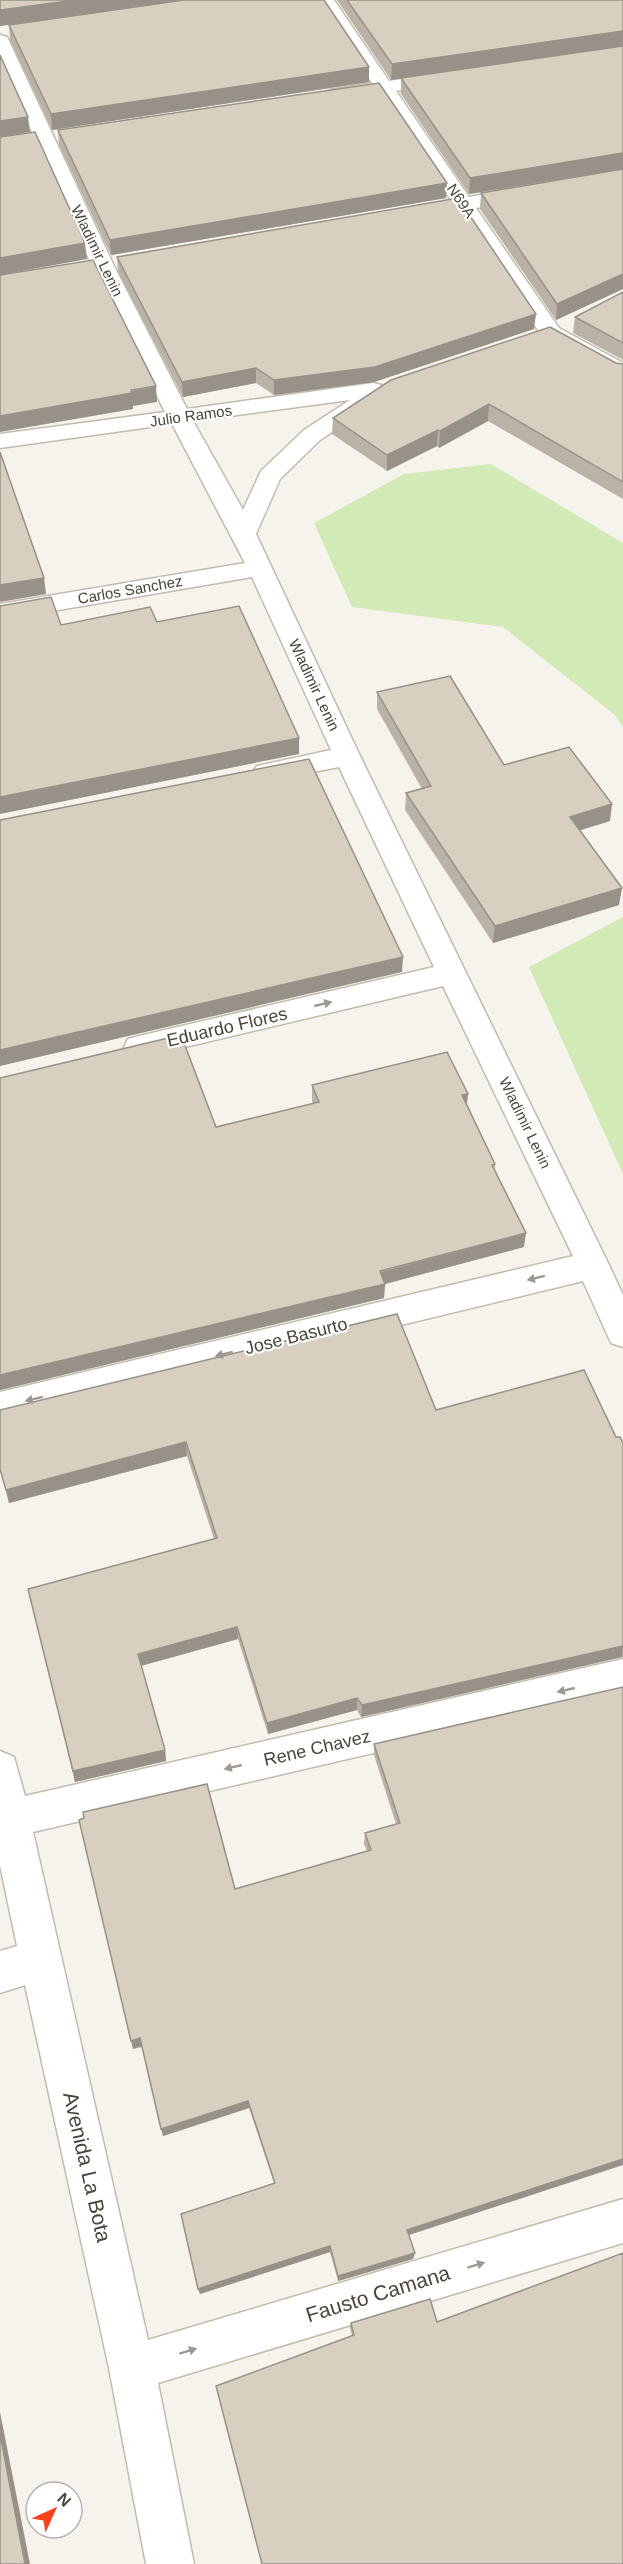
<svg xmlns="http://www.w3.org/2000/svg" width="623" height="2564" viewBox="0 0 623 2564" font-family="Helvetica,sans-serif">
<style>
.green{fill:#d2eab5}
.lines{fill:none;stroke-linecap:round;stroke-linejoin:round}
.minor-casing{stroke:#c2bbae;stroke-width:3}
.minor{fill:#fff;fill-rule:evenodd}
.wall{fill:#bab2a6}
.shaded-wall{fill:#979187}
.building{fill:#d8cfc1;stroke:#979187;stroke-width:1.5}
.oneway{fill:#9c9892}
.labels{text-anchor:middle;stroke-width:4.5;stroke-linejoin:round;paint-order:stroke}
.far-street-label{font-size:15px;fill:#4b4439;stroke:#fff}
.street-label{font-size:18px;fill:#4b4439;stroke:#fff}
.near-street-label{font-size:21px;fill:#4b4439;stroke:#fff}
</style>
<rect width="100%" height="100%" fill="#f6f3ec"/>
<path class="green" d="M491,464L623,543V727L615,715L503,627L352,607L314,523L404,474Z
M623,917V1174L529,967Z"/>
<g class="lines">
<g class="minor-casing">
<path id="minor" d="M316,0H334L389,81L446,72L453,74L455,78L453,82L396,91L469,197L525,187L532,189L535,193L532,197L476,208L559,328L623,363V379L615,377L543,338L458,211L419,218L412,216L409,212L412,208L451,200L379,94L337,100L330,98L327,94L330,90L372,83Z
M0,35L7,37L9,41L114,266L187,409L373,383L381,385L384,390L379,401L320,440L280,479L256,534L360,756L609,1265L623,1295V1347L611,1343L583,1281L0,1422V1392L573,1256L443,986L139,1058L128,1055L124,1047L128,1039L139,1036L434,967L339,767L267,781L257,778L253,772L257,766L331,750L252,577L0,620V604L245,563L172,424L0,448V434L165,412L92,266L0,61ZM350,400L304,430L261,471L243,510L193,421Z
M623,1659V1695L33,1832L148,2340L623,2199V2243L158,2383L194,2564H146L109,2368L25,1985L0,1993V1951L17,1946L0,1865V1751L14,1757L25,1796Z"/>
</g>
<use href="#minor" class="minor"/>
</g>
<path class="wall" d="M0,0H324L369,67V82L52,130L10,40L9,25L81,15L0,26Z
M337,0H623L391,80Z
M401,78L623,169L469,194L401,94Z
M58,130L446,198L111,255L59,145Z
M623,169V289L556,320L480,209L481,193Z
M117,257L534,329L374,382L274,395L256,383L183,397L118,272Z
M623,292V360L573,333L575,317Z
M616,363L623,364V499L488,421L439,448L437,446L387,471L332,434L333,418Z
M377,692L504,765L610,821L580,830L619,905L493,943L405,810L406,793L422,789L377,709Z
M0,1078L216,1127L313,1104L312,1101V1085L468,1094L467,1104L495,1164V1169L524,1247L385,1284L384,1298L0,1390Z
M436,1410L616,1437L623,1443V1657L361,1717L357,1710L268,1734L238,1639L141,1666L165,1750L166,1761L75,1782L28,1589L214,1539L187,1456L9,1503L0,1469Z
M623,1687L409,2235L413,2259L338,2281L330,2252L200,2294L274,2183L249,2108L163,2136L142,2047L133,2049L235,1889L367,1851L364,1844L365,1833L396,1824L374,1755V1744Z
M437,2322L623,2564L352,2336L350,2328L351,2323Z"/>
<path class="shaded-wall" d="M76,0H186L0,26V10Z
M623,31V46L391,80L392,64Z
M369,67V82L52,130L51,114Z
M28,117L30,132L0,137V121Z
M623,153V169L469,194L470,178Z
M447,183L446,198L111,255L110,240Z
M85,243L87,259L0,275V258Z
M623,274V289L556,320L557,304Z
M536,314L534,329L374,382L274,395V380Z
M256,368V383L183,397L182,382Z
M156,386L157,402L133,406V409L0,432V416Z
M489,404L488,421L439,448L440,431Z
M438,430L437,446L387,471V455Z
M44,578L46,594L0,602V585Z
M299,738V754L0,814V797Z
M612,804L610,821L568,834L570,817Z
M622,888L619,905L493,943L495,926Z
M403,957L402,972L0,1066V1050Z
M468,1094L466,1109L462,1095Z
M526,1233L524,1247L385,1284L384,1298L0,1390V1375Z
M186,1442L187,1456L9,1503L6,1490Z
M237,1627L238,1639L140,1666L138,1654Z
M623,1646L622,1657L361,1717L362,1705Z
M357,1698V1710L268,1734L267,1723Z
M165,1750L166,1761L75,1782L73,1771Z
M140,2038L142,2046L133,2049L131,2041Z
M248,2101L249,2108L163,2136L161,2129Z
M623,2159V2165L406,2236L407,2230Z
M330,2246V2252L200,2294L198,2289Z
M415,2253L413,2259L338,2281V2276Z
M0,2412L30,2564H25L0,2434Z"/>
<path class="building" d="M0,0H76L0,10Z
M184,0H324L369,67L51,114L9,25Z
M347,0H623V31L392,64Z
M623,46V153L470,178L401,78Z
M0,55L28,117L0,121Z
M379,83L447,183L110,240L58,130Z
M35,132L85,243L0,258V137Z
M623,169V274L557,304L481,193Z
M458,198L536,314L375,367L274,380L256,368L182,382L117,257Z
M93,260L156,386L131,390L132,393L0,416V275Z
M623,292V343L575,317Z
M550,327L616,363L623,364V482L489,404L440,431L438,430L387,455L333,418L391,380Z
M0,452L44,578L0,585Z
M51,597L61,625L150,607L157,622L239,606L299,738L0,797V606Z
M450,676L504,765L569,747L612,804L570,817L622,888L495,926L406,793L431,786L377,692Z
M309,759L403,957L0,1050V820Z
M181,1035L216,1127L319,1102L312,1085L447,1052L468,1094L462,1095L495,1164L492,1165L526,1233L380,1271L385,1284L0,1375V1078Z
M397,1314L436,1410L584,1370L616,1437H620L623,1443V1646L362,1705L357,1698L267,1723L237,1627L138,1654L165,1750L73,1771L28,1589L217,1538L186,1442L6,1490L0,1469V1410Z
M623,1687V2159L407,2230L415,2253L338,2276L330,2246L198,2289L181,2214L275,2183L248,2101L161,2129L140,2038L131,2041L79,1820L84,1818L83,1812L207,1784L235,1889L371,1850L365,1833L400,1823L374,1744Z
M623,2253V2564H262L216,2386L354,2335L351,2323L430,2299L437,2322Z
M0,2434L25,2564H0Z"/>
<defs><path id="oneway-solid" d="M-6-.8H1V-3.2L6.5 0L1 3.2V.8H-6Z" transform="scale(1.5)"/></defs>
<g class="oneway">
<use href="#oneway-solid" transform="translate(323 1004) rotate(-13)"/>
<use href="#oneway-solid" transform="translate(536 1278) rotate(166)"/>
<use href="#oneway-solid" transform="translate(224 1354) rotate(166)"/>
<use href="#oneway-solid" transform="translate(34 1399) rotate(166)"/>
<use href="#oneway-solid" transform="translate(566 1690) rotate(167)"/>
<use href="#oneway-solid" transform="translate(233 1767) rotate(167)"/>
<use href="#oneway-solid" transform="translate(476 2265) rotate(-17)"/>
<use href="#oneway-solid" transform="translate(188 2351) rotate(-17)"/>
</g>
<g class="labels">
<g class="far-street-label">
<text transform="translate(461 201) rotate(56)" y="5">N69A</text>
<text transform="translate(97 251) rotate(64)" y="5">Wladimir Lenin</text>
<text transform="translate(191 416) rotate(-8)" y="5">Julio Ramos</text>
<text transform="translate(130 590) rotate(-10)" y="5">Carlos Sanchez</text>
<text transform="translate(314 685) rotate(65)" y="5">Wladimir Lenin</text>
<text transform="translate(525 1123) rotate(64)" y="5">Wladimir Lenin</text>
</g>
<g class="street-label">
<text transform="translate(227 1027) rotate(-13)" y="6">Eduardo Flores</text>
<text transform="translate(296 1336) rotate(-14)" y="6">Jose Basurto</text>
<text transform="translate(317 1748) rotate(-13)" y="6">Rene Chavez</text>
</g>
<g class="near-street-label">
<text transform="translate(87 2167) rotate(77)" y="7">Avenida La Bota</text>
<text transform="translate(378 2294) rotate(-17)" y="7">Fausto Camana</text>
</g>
</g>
<g transform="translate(54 2510) rotate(45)"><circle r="28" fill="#ffffff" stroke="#b7b4b0" stroke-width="1.5"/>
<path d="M0-4.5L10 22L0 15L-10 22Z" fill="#fc3f1d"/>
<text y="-9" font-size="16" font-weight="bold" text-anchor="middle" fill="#4b4439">N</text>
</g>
</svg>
